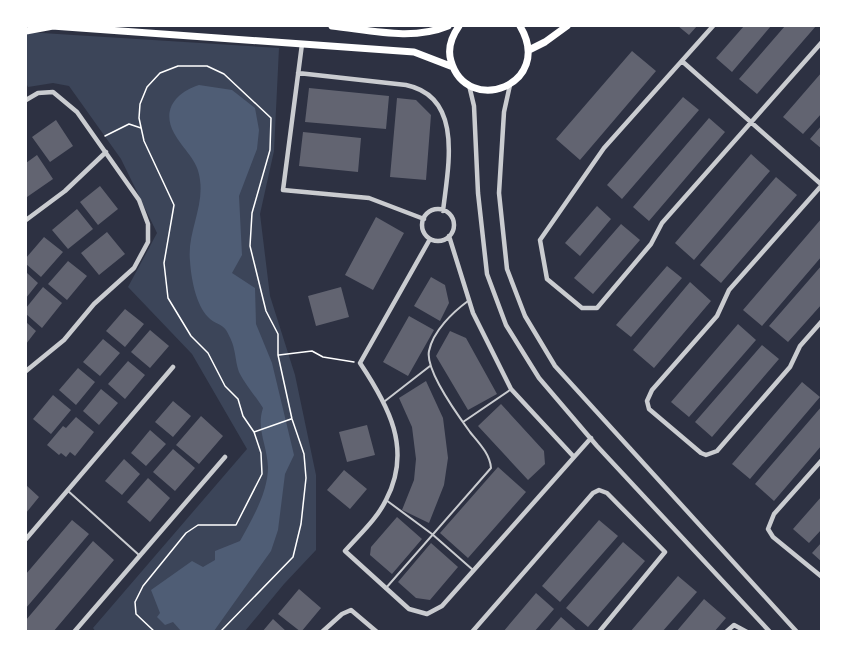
<svg xmlns="http://www.w3.org/2000/svg" width="847" height="657" viewBox="0 0 847 657" font-family="'Noto Serif',serif">
<style>
.green{fill:#3c4559}
.water{fill:#4f5d75}
.building{fill:#626471}
.lines{fill:none;stroke-linecap:round;stroke-linejoin:round}
.path{stroke:#fff;stroke-width:1.5}
.service{stroke:#caccd0;stroke-width:2}
.minor{stroke:#caccd0;stroke-width:4.5}
.secondary{stroke:#fff;stroke-width:7}
</style>
<rect width="100%" height="100%" fill="#2d3142"/>
<path class="green" d="M26,32L279,48L274,151L260,214L270,296L295,375L316,475V550L284,584L245,631L96,632L93,628L247,449L192,354L128,287L157,233L121,159L69,86L53,83L28,87L26,83Z"/>
<path class="water" d="M199,85L232,90L255,108L259,130L257,149L239,196L242,255L232,273L255,288L256,324L272,363L294,455L285,474L278,530L271,551L214,631H181L173,622L165,625L157,617L160,613L151,590L192,561L203,567L215,560V551L240,541C252,519 268,493 268,467C267,444 256,429 263,408C257,398 240,378 238,369C234,353 236,347 226,330C222,324 213,323 208,317C196,305 191,278 190,261C187,233 204,208 200,180C198,159 183,150 174,133C161,109 177,92 199,85Z"/>
<path class="building" d="M678,26H697L689,35Z
M744,26H771L732,72L716,58Z
M785,26H816L757,94L739,79Z
M632,51L656,71L580,160L556,139Z
M822,72V113L803,134L783,117Z
M309,88L389,96L386,129L305,122Z
M683,97L699,110L622,199L607,185Z
M397,98L416,100L431,115L426,180L390,177Z
M709,118L725,132L649,221L633,207Z
M56,120L73,146L50,162L32,137Z
M822,125V149L810,139Z
M303,132L361,138L358,172L299,166Z
M751,154L770,171L694,260L675,243Z
M37,155L53,179L27,197L26,163Z
M776,177L797,195L721,283L700,265Z
M100,186L118,209L98,225L80,202Z
M597,206L611,219L580,256L565,243Z
M77,209L93,229L68,249L52,230Z
M376,217L404,233L373,290L345,275Z
M822,218V256L762,326L743,310Z
M621,224L640,240L593,294L574,278Z
M107,232L125,254L99,275L81,253Z
M44,237L63,252L41,277L26,264V258Z
M68,261L87,276L67,300L48,284Z
M822,265V304L788,342L769,326Z
M667,266L682,278L631,337L616,325Z
M26,272L38,283L26,298Z
M431,277L445,285L449,303L440,321L414,306Z
M690,282L711,301L654,368L633,350Z
M43,287L62,303L42,328L26,314V308Z
M341,287L349,317L316,326L308,296Z
M125,309L144,324L125,347L106,331Z
M409,316L434,330L408,376L383,362Z
M26,322L36,331L26,344Z
M738,324L756,340L689,417L671,402Z
M150,330L169,346L150,368L131,352Z
M450,331L466,338L497,394L468,410L436,356Z
M103,339L120,353L100,376L83,362Z
M762,345L779,359L712,437L695,422Z
M128,361L145,375L125,399L108,384Z
M78,368L95,382L76,405L59,390Z
M426,381L443,418L448,458L444,485L429,523L402,510L414,480L416,459L412,427L399,398Z
M802,382L820,397L750,479L732,464Z
M101,389L118,403L99,425L83,411Z
M53,395L71,410L51,434L33,419Z
M173,401L191,416L173,437L155,422Z
M501,404L544,451L545,464L528,480L478,426Z
M822,406V445L774,501L755,484Z
M201,416L223,436L199,464L176,445Z
M76,417L94,432L75,456L70,452L66,457L61,453L59,455L47,445L63,426L66,428Z
M367,425L375,455L347,462L339,432Z
M150,430L166,444L146,466L131,453Z
M173,449L195,468L175,491L153,472Z
M124,459L140,474L122,495L105,481Z
M498,467L526,492L468,558L440,533Z
M344,470L367,489L350,509L327,490Z
M148,478L170,498L150,522L127,502Z
M26,485L39,497L26,513Z
M822,496V529L809,543L793,529Z
M397,517L422,539L392,574L370,555L371,547Z
M72,520L89,534L26,608V574Z
M599,520L618,536L560,602L542,586Z
M93,541L114,560L53,632H26V620Z
M623,542L645,561L588,627L566,608Z
M822,542V562L812,553Z
M431,543L458,567L430,600L416,598L398,582Z
M678,576L697,592L662,632H630Z
M299,589L321,608L301,632L278,614Z
M536,593L554,609L534,632H503Z
M704,599L726,618L714,632H676Z
M561,617L578,632H548Z
M273,619L287,632H262Z"/>
<g class="lines">
<path class="path" d="M105,136L129,124L141,128
M279,355L312,351L323,357L354,362
M155,632L136,614L135,602L143,586L186,533L198,525H236L262,474L261,453L254,432L291,419
M220,632L293,557L301,524L306,478L304,454L292,419L278,355V334L266,311L250,246L252,213L270,150L271,118L224,74L207,66H178L160,73L147,87L140,104L139,118L144,141L174,205L164,263L168,298L191,336L208,353L225,386L238,399L243,416L254,432"/>
<path class="service" d="M385,401L430,366
M463,422L510,390
M67,490L139,555
M386,500L432,534L473,570
M386,588L491,468C490,454 479,443 470,432C459,417 425,370 429,351C433,331 453,312 468,301"/>
<path class="minor" d="M713,26L604,148L540,240L547,279L582,308H597L651,244L662,223L822,42
M302,44L283,190L369,198L424,219
M683,62L822,185
M298,73L406,85C464,97 448,167 443,211
M469,85L474,106L478,193L487,274L506,325L539,378L597,446L770,632
M510,85L504,112L499,193L507,269L525,316L555,366L797,632
M26,100L38,93L53,92L77,112L139,200L148,224V242L134,268L94,304L64,340L26,371
M822,185L729,290L717,316L652,390L647,401L649,409L701,453L706,455L717,451L790,367L800,346L822,321
M422 225a16 16 0 1 1 32 0a16 16 0 1 1-32 0Z
M26,220L65,191L106,152
M449,236L473,313L511,389L574,457
M430,239L360,363C388,405 413,449 386,500C377,519 359,535 345,551L409,609L427,614L442,606L591,438
M822,460L774,514L768,529L773,537L822,577
M26,539L173,367
M74,632L225,457
M322,632L342,614L351,610L377,632
M472,632L593,493L599,490L607,493L665,552L599,632
M726,632L734,625L747,632"/>
<path class="secondary" d="M52,26L414,52L453,67
M332,26C370,30 412,41 448,26
M459,26C452,36 447,48 451,61C467,117 555,85 520,26
M26,31L53,26
M529,50L545,42L567,26"/>
</g>
<rect width="847" height="657" fill="none" stroke="#ffffff" stroke-width="54"/>
</svg>
